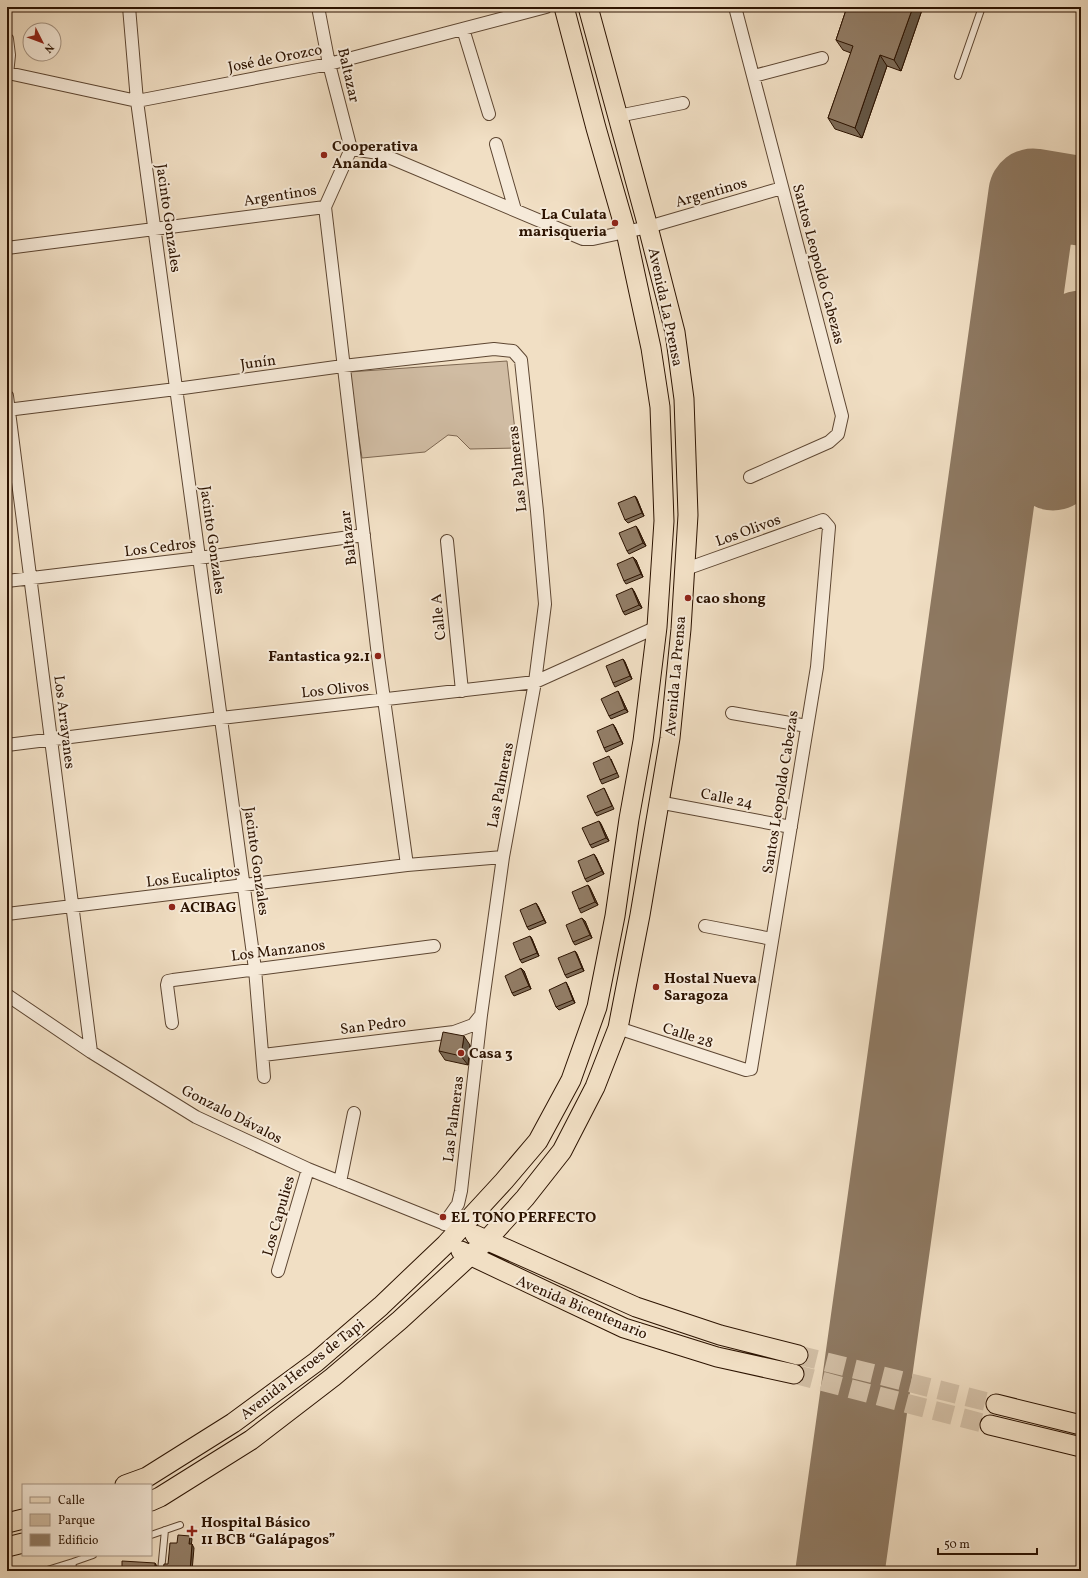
<svg xmlns="http://www.w3.org/2000/svg" width="1088" height="1578" viewBox="0 0 1088 1578" font-family="Vollkorn,serif">
<style>
.green{fill:#d0bca3;stroke:#7e6852}
.lines{fill:none;stroke-linecap:round;stroke-linejoin:round}
.runway{stroke:#8e7962;stroke-width:89}
.primary-tunnel{stroke:#d3c0a7;stroke-width:19;stroke-dasharray:19 10;stroke-linecap:butt}
.lane-casing{stroke:#5d4632;stroke-width:8}
.street-casing{stroke:#5d4632;stroke-width:14}
.primary-casing{stroke:#2c1301;stroke-width:21}
.lane{stroke:#f6ead9;stroke-width:6}
.street{stroke:#f6ead9;stroke-width:12}
.primary{stroke:#f1dfc4;stroke-width:19}
.wall{fill:#7e6c58;stroke:#2c1301}
.shaded-wall{fill:#665847;stroke:#2c1301}
.building{fill:#927d66;stroke:#2c1301}
.poi-dot{fill:#8f2418;stroke:#f6ead9;stroke-width:1.5}
.labels{text-anchor:middle;stroke-width:4;stroke-linejoin:round;paint-order:stroke}
.street-label{font-size:15px;fill:#2c1301;stroke:#f6ead9}
.poi-label{font-size:15px;font-weight:bold;fill:#2c1301;stroke:#f6ead9;text-anchor:start}
</style>
<rect width="100%" height="100%" fill="#f1dfc4"/>
<filter id="stains"><feTurbulence type="fractalNoise" baseFrequency=".005" numOctaves="4"/><feColorMatrix values="0 0 0 0 .2 0 0 0 0 .09 0 0 0 0 .02 0 0 0 .5 -.17"/></filter>
<radialGradient id="worn" r=".72"><stop offset=".6" stop-color="#630" stop-opacity="0"/><stop offset="1" stop-color="#630" stop-opacity=".3"/></radialGradient>
<path class="green" d="M507,361L517,448L470,449L457,436L448,435L425,452L362,458L349,372Z"/>
<g class="lines">
<path class="runway" d="M1053,466L1068,359L1081,335
M840,1571L1033,193L1081,201"/>
<path class="primary-tunnel" d="M798,1355L996,1404
M794,1374L990,1425"/>
<g class="lane-casing">
<path id="lane" d="M958,76L982,7
M151,1535L180,1525
M44,1571L73,1562
M72,1571L73,1562L93,1555
M161,1571L165,1530"/>
</g>
<g class="street-casing">
<path id="street" d="M129,7L137,101L255,969L264,1077
M318,7L329,64L351,149
M735,7L842,416L838,434L829,442L750,477
M463,29L489,114
M7,39L9,55L7,74
M8,73L137,101L329,64L546,7
M754,76L822,58
M618,116L683,103
M496,144L515,210
M351,149L379,153L583,239H593L648,227L782,188
M325,207L378,656L407,865
M325,207L351,149
M7,248L325,207
M7,396L91,1052
M7,410L176,389L343,366L494,349L513,351L521,360L537,511L545,604L535,682L503,857L481,1015L461,1191L458,1204L444,1224
M447,541L462,691
M7,581L199,558L364,535
M732,713L807,726
M7,745L221,718L535,682L657,627
M658,802L791,827
M7,914L407,865L503,857
M705,926L772,939
M7,995L91,1052L196,1117L308,1169L450,1226
M172,1023L167,985L168,981L173,980L434,946
M618,1028L746,1070L751,1069L817,667L829,527L823,520L683,570
M263,1055L454,1032L473,1025L481,1015
M340,1182L354,1113
M278,1271L308,1169"/>
</g>
<g class="primary-casing">
<path id="primary" d="M475,1235L636,1307L720,1335L798,1355
M461,1251L624,1328L717,1357L794,1374
M996,1404L1081,1425
M990,1425L1081,1447
M125,1485L147,1477L233,1423L316,1362L381,1306L446,1244L504,1181L538,1141L571,1080L597,1007L615,916L629,819L643,741L657,627L664,521L660,407L651,348L626,232L596,128L564,7
M151,1501L160,1497L251,1440L333,1377L400,1320L486,1241L525,1198L562,1151L595,1087L618,1028L640,915L670,738L681,629L688,515L684,399L675,332L648,227L588,7
M7,1523L23,1519
M7,1547L23,1543"/>
</g>
<use href="#lane" class="lane"/>
<use href="#street" class="street"/>
<use href="#primary" class="primary"/>
</g>
<path class="wall" d="M847,7H923L901,71L887,66L862,138L835,129L828,118L851,53L843,50L836,40Z
M635,496L637,499L644,516L628,523L625,520Z
M638,529L646,546L629,554L627,551Z
M636,560L643,577L626,584L624,581Z
M634,591L642,608L625,615L623,612Z
M623,659L625,662L632,679L615,687L613,683Z
M620,695L628,712L611,719L609,716Z
M615,727L623,744L606,752L604,748Z
M611,759L619,777L602,784L600,780Z
M604,788L606,792L614,809L597,816L595,813Z
M599,821L601,824L609,841L592,848L590,845Z
M596,857L604,874L587,882L585,879Z
M588,885L590,888L598,905L581,913L579,909Z
M538,906L546,923L529,930L527,927Z
M585,921L592,938L575,945L573,942Z
M530,936L532,939L539,956L522,963L520,960Z
M575,951L577,954L584,971L567,978L565,975Z
M524,971L531,989L514,996L512,993Z
M568,986L575,1003L559,1010L556,1007Z
M470,1045L468,1065L445,1060L439,1051Z"/>
<path class="shaded-wall" d="M913,7H923L901,71L894,60Z
M880,55L887,66L862,138L855,128Z
M635,496L637,499L644,516L642,513Z
M636,526L638,529L646,546L643,543Z
M633,557L636,560L643,577L641,574Z
M632,588L634,591L642,608L639,605Z
M623,659L625,662L632,679L630,676Z
M618,691L620,695L628,712L625,709Z
M613,724L615,727L623,744L621,741Z
M599,821L601,824L609,841L606,838Z
M594,854L596,857L604,874L602,871Z
M588,885L590,888L598,905L595,902Z
M536,903L538,906L546,923L544,920Z
M582,918L585,921L592,938L590,935Z
M530,936L532,939L539,956L537,953Z
M575,951L577,954L584,971L582,968Z
M521,968L524,971L531,989L529,986Z
M566,982L568,986L575,1003L573,1000Z
M464,1036L470,1045L468,1065L461,1056Z
M190,1536L192,1539L191,1547L189,1544Z
M192,1544L194,1548L192,1571H190Z
M155,1563L157,1566V1571L155,1570Z"/>
<path class="building" d="M847,7H913L894,60L880,55L855,128L828,118L853,46L836,40Z
M635,496L642,513L625,520L618,503Z
M636,526L643,543L627,551L619,533Z
M633,557L641,574L624,581L617,564Z
M632,588L639,605L623,612L616,595Z
M623,659L630,676L613,683L606,666Z
M618,691L625,709L609,716L601,699Z
M613,724L621,741L604,748L597,731Z
M609,756L617,773L600,780L593,763Z
M604,788L612,806L595,813L587,796Z
M599,821L606,838L590,845L582,828Z
M594,854L602,871L585,879L578,861Z
M588,885L595,902L579,909L572,892Z
M536,903L544,920L527,927L520,910Z
M582,918L590,935L573,942L566,925Z
M530,936L537,953L520,960L513,943Z
M575,951L582,968L565,975L558,958Z
M521,968L529,986L512,993L505,976Z
M566,982L573,1000L556,1007L549,990Z
M443,1032L464,1036L461,1056L439,1051Z
M178,1535L190,1536L189,1544H192L190,1571H161L163,1570L164,1564H168L170,1543H177Z
M122,1561L155,1563V1570L158,1571H122Z"/>
<g class="poi-dot">
<circle cx="324" cy="155" r="4"/>
<circle cx="615" cy="223" r="4"/>
<circle cx="688" cy="598" r="4"/>
<circle cx="378" cy="656" r="4"/>
<circle cx="172" cy="907" r="4"/>
<circle cx="656" cy="987" r="4"/>
<circle cx="461" cy="1053" r="4"/>
<circle cx="443" cy="1217" r="4"/>
<path d="M190 1525h4v4h4v4h-4v4h-4v-4h-4v-4h4z"/>
</g>
<g class="labels">
<g class="street-label">
<text transform="translate(275 58) rotate(-11)" y="5">José de Orozco</text>
<text transform="translate(349 75) rotate(77)" y="5">Baltazar</text>
<text transform="translate(711 192) rotate(-16)" y="5">Argentinos</text>
<text transform="translate(280 195) rotate(-9)" y="5">Argentinos</text>
<text transform="translate(169 218) rotate(82)" y="5">Jacinto Gonzales</text>
<text transform="translate(819 264) rotate(75)" y="5">Santos Leopoldo Cabezas</text>
<text transform="translate(666 307) rotate(78)" y="5">Avenida La Prensa</text>
<text transform="translate(258 362) rotate(-8)" y="5">Junín</text>
<text transform="translate(517 469) rotate(-96)" y="5">Las Palmeras</text>
<text transform="translate(748 530) rotate(-20)" y="5">Los Olivos</text>
<text transform="translate(348 538) rotate(-97)" y="5">Baltazar</text>
<text transform="translate(213 540) rotate(82)" y="5">Jacinto Gonzales</text>
<text transform="translate(160 547) rotate(-7)" y="5">Los Cedros</text>
<text transform="translate(438 617) rotate(-96)" y="5">Calle A</text>
<text transform="translate(675 676) rotate(-85)" y="5">Avenida La Prensa</text>
<text transform="translate(335 689) rotate(-6)" y="5">Los Olivos</text>
<text transform="translate(65 722) rotate(83)" y="5">Los Arrayanes</text>
<text transform="translate(500 785) rotate(-79)" y="5">Las Palmeras</text>
<text transform="translate(780 792) rotate(-81)" y="5">Santos Leopoldo Cabezas</text>
<text transform="translate(727 798) rotate(11)" y="5">Calle 24</text>
<text transform="translate(257 861) rotate(82)" y="5">Jacinto Gonzales</text>
<text transform="translate(193 876) rotate(-7)" y="5">Los Eucaliptos</text>
<text transform="translate(278 950) rotate(-7)" y="5">Los Manzanos</text>
<text transform="translate(373 1025) rotate(-7)" y="5">San Pedro</text>
<text transform="translate(688 1035) rotate(18)" y="5">Calle 28</text>
<text transform="translate(232 1114) rotate(27)" y="5">Gonzalo Dávalos</text>
<text transform="translate(453 1119) rotate(-83)" y="5">Las Palmeras</text>
<text transform="translate(278 1216) rotate(-74)" y="5">Los Capulies</text>
<text transform="translate(582 1307) rotate(23)" y="5">Avenida Bicentenario</text>
<text transform="translate(302 1369) rotate(-38)" y="5">Avenida Heroes de Tapi</text>
</g>
<g class="poi-label">
<text x="332" y="151">Cooperativa<tspan x="332" dy="17">Ananda</tspan></text>
<text x="607" y="219" text-anchor="end">La Culata<tspan x="607" dy="17">marisqueria</tspan></text>
<text x="696" y="603">cao shong</text>
<text x="370" y="661" text-anchor="end">Fantastica 92.1</text>
<text x="180" y="912">ACIBAG</text>
<text x="664" y="983">Hostal Nueva<tspan x="664" dy="17">Saragoza</tspan></text>
<text x="469" y="1058">Casa 3</text>
<text x="451" y="1222">EL TONO PERFECTO</text>
<text x="201" y="1527">Hospital Básico<tspan x="201" dy="17">11 BCB “Galápagos”</tspan></text>
</g>
</g>
<rect width="1088" height="1578" fill="none" stroke="#f1dfc4" stroke-width="24"/>
<rect x="8" y="8" width="1072" height="1562" fill="none" stroke="#2c1301" stroke-width="2"/>
<rect x="12" y="12" width="1064" height="1554" fill="none" stroke="#2c1301"/>
<rect x="22" y="1484" width="130" height="72" fill="#f6ead9" stroke="#a59483"/>
<rect x="30" y="1497" width="20" height="6" fill="#f1dfc4" stroke="#a59483"/>
<text x="58" y="1504" font-size="12" fill="#2c1301">Calle</text>
<rect x="30" y="1514" width="20" height="12" fill="#d0bca3" stroke="#a59483"/>
<text x="58" y="1524" font-size="12" fill="#2c1301">Parque</text>
<rect x="30" y="1534" width="20" height="12" fill="#927d66" stroke="#a59483"/>
<text x="58" y="1544" font-size="12" fill="#2c1301">Edificio</text>
<g transform="translate(42 42) rotate(132)"><circle r="19" fill="#f6ead9" stroke="#a59483"/>
<path d="M0-3L7 15L0 10L-7 15Z" fill="#8f2418"/>
<text y="-6" font-size="11" font-weight="bold" text-anchor="middle" fill="#2c1301">N</text>
</g>
<path d="M938 1548v6h99v-6" fill="none" stroke="#2c1301" stroke-width="2"/>
<text x="944" y="1548" font-size="12" fill="#2c1301" stroke="#f6ead9" stroke-width="3" paint-order="stroke">50 m</text>
<rect width="100%" height="100%" filter="url(#stains)"/>
<rect width="100%" height="100%" fill="url(#worn)"/>
</svg>
